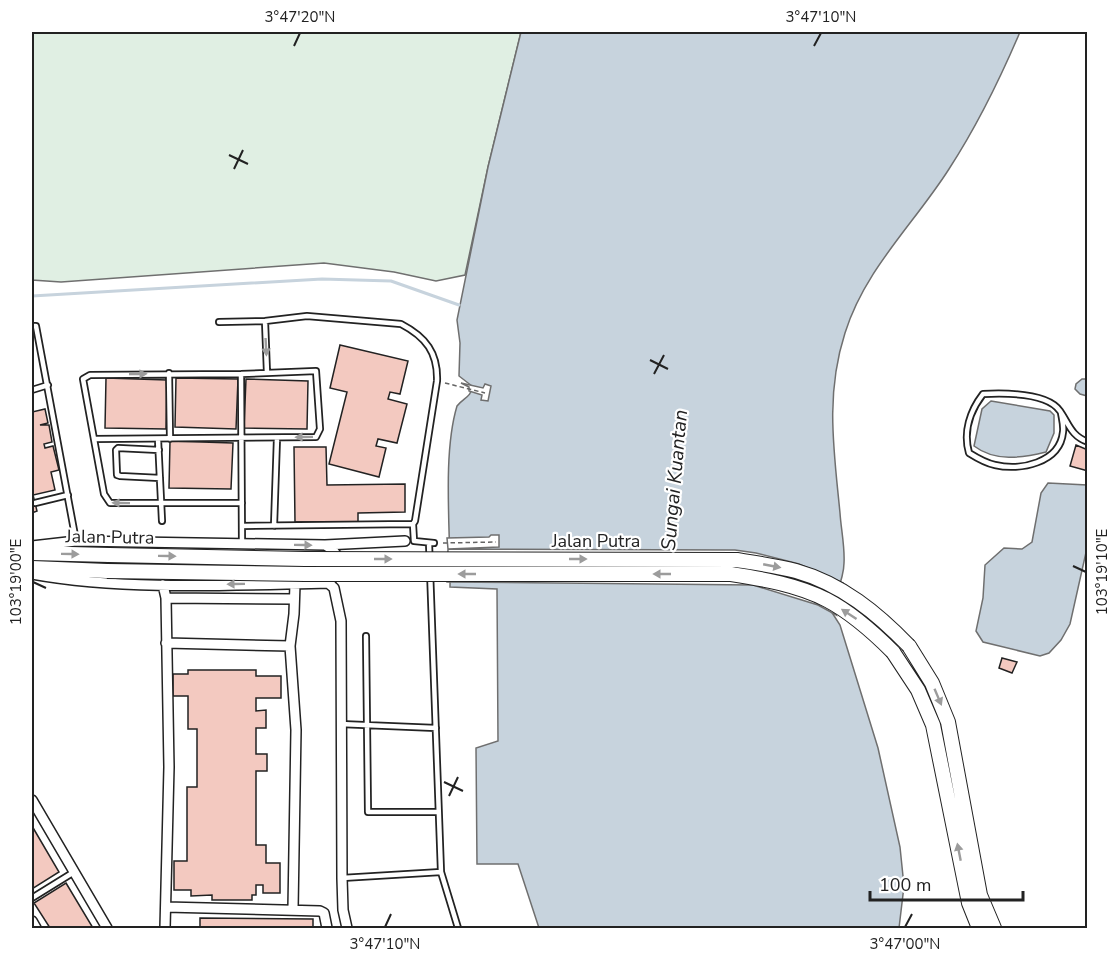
<svg xmlns="http://www.w3.org/2000/svg" width="1119" height="960" viewBox="0 0 1119 960" font-family="'Nunito Sans',sans-serif">
<style>
.green{fill:#e0efe3;stroke:#6f6f6f;stroke-width:1.5}
.water{fill:#c7d3dd;stroke:#6f6f6f;stroke-width:1.5}
.pier{fill:#fff;stroke:#6f6f6f;stroke-width:1.5}
.lines{fill:none;stroke-linecap:round;stroke-linejoin:round}
.stream{stroke:#c7d3dd;stroke-width:3}
.building{fill:#f3c9c0;stroke:#222;stroke-width:1.5}
.lane-casing{stroke:#222;stroke-width:8}
.street-casing{stroke:#222;stroke-width:12}
.secondary-casing{stroke:#222;stroke-width:16}
.path{stroke:#646464;stroke-width:1.5;stroke-dasharray:4.5 3;stroke-linecap:butt}
.lane{stroke:#fff;stroke-width:4.5}
.street{stroke:#fff;stroke-width:9}
.secondary{stroke:#fff;stroke-width:14}
.secondary-bridge-casing{stroke:#222;stroke-width:16;stroke-linecap:butt}
.secondary-bridge{stroke:#fff;stroke-width:14}
.oneway{fill:#9c9c9c}
.ticks{fill:none;stroke:#222;stroke-width:2}
.labels{text-anchor:middle;stroke-width:4.5;stroke-linejoin:round;paint-order:stroke}
.street-label{font-size:18px;fill:#222;stroke:#fff}
.water-label{font-size:20px;font-style:italic;fill:#222;stroke:#fff}
.neatline{fill:none;stroke:#222;stroke-width:2}
.ticks-label{font-size:15px;text-anchor:middle;fill:#222}
</style>
<rect width="100%" height="100%" fill="#fff"/>
<path class="green" d="M32,32H521L488,167L465,275L436,281L394,272L324,263L61,282L32,280Z"/>
<path class="water" d="M521,32H1020C1000,79 977,126 949,169C914,224 865,269 845,333C825,395 834,451 840,513C841,529 845,547 844,563C844,579 835,596 831,611L840,625L844,638L878,748L900,847L904,886L899,928H539L518,864H477L476,748L498,741L497,589L450,587C451,534 442,456 457,406C463,398 472,397 472,386L459,376L460,343L457,320L488,167Z
M1082,379H1087V396L1080,394L1075,389L1076,384Z
M991,401L1050,411L1054,415V433L1046,452C1022,458 995,462 974,446L982,409Z
M1048,483L1087,485V548L1070,624L1061,640L1049,653L1040,656L983,642L976,631L983,598L985,565L1004,548L1022,549L1032,542L1041,493Z"/>
<path class="pier" d="M461,383L483,388L485,384L491,386L488,401L481,400L482,395L469,391V387Z
M491,535H499V547L448,549L447,538L489,537Z
M448,549L735,550L756,553L799,564L843,583L835,600L834,611L836,615L818,605L753,585L447,582Z"/>
<g class="lines">
<path class="stream" d="M32,296L322,279L391,281L459,305"/>
</g>
<path class="building" d="M340,345L408,361L400,394L390,392L388,399L407,404L397,443L378,439L376,446L386,448L379,477L329,464L347,392L330,388Z
M106,378L167,380L166,429L105,428Z
M176,378L238,379L236,429L175,427Z
M246,379L308,381L307,429L244,428Z
M45,409L48,423L40,425H49L52,442L44,444L45,448L53,446L59,470L51,472L55,490L33,495L37,511L32,513V412Z
M170,441L233,443L231,489L169,488Z
M1076,445L1088,450V471L1070,466Z
M294,447H326L327,485L405,484V512L358,513V522H295Z
M1002,658L1017,662L1012,673L999,668Z
M188,670H256V676H281V698H256V711L266,710V728H256V754H267V771H256V845H266V863H280V893H263V885H256V895H252V900H212V895L191,896V890H174V861H187V787H197V729H188V696H173V674H188Z
M32,826L59,872L32,889Z
M66,883L93,928H50L34,903Z
M200,918L313,919V928H200Z"/>
<g class="lines">
<g class="lane-casing">
<path id="lane" d="M265,321L267,373
M219,322L265,321L307,316L401,324C426,337 438,353 437,381L415,521L413,524L242,526
M32,326H36L76,541
M169,373L170,439
M241,374L242,544
M32,390L48,385
M1061,413C1062,419 1064,426 1063,432C1060,463 1020,471 995,465C985,463 977,458 969,453C963,432 970,411 983,394C1004,393 1047,392 1060,411C1069,424 1071,436 1088,442
M94,439L316,437L320,429L316,371L241,374L90,375L83,379L104,494L110,503H242
M158,439L162,521
M159,450L118,448L116,450L117,475L120,476L160,478
M35,503L68,495
M413,524L414,541L434,543
M274,526L277,438
M429,543L441,872L458,928
M366,636L368,812H438
M340,724L436,728
M342,878L441,872
M32,898L74,872"/>
</g>
<g class="street-casing">
<path id="street" d="M32,546L76,541L325,545L405,541
M32,574C126,591 232,585 328,583C341,571 343,554 325,545
M328,583L334,588L341,621L342,878L343,910L347,928
M163,585L166,598L169,767L165,928
M166,598L294,599
M166,643L290,646
M32,800L107,928
M166,907L320,911L324,913L327,928
M293,909L296,730L290,646L294,614L295,584
M32,921L36,928"/>
</g>
<g class="secondary-casing">
<path id="secondary" d="M32,553L109,555
M32,568L107,571
M909,646L932,683L948,722L980,895L994,928
M893,652L918,690L933,725L969,903L979,928"/>
</g>
<path class="path" d="M445,383L485,393
M443,543L496,542"/>
<use href="#lane" class="lane"/>
<use href="#street" class="street"/>
<use href="#secondary" class="secondary"/>
<g class="secondary-bridge-casing">
<path id="secondary-bridge" d="M109,555L305,559L737,560C756,563 777,566 796,571C842,584 877,613 909,646
M107,571L305,574H731C763,579 798,585 827,600C852,613 873,632 893,652"/>
</g>
<use href="#secondary-bridge" class="secondary-bridge"/>
</g>
<defs><path id="oneway-solid" d="M-6-.8H1V-3.2L6.5 0L1 3.2V.8H-6Z" transform="scale(1.5)"/></defs>
<g class="oneway">
<use href="#oneway-solid" transform="translate(266 347) rotate(87)"/>
<use href="#oneway-solid" transform="translate(138 374) rotate(-1)"/>
<use href="#oneway-solid" transform="translate(304 437) rotate(179)"/>
<use href="#oneway-solid" transform="translate(121 503) rotate(-179)"/>
<use href="#oneway-solid" transform="translate(303 545) rotate(1)"/>
<use href="#oneway-solid" transform="translate(70 554) rotate(1)"/>
<use href="#oneway-solid" transform="translate(167 556) rotate(1)"/>
<use href="#oneway-solid" transform="translate(383 559)"/>
<use href="#oneway-solid" transform="translate(578 559)"/>
<use href="#oneway-solid" transform="translate(772 566) rotate(11)"/>
<use href="#oneway-solid" transform="translate(467 574) rotate(180)"/>
<use href="#oneway-solid" transform="translate(662 574) rotate(180)"/>
<use href="#oneway-solid" transform="translate(236 584) rotate(179)"/>
<use href="#oneway-solid" transform="translate(849 614) rotate(-147)"/>
<use href="#oneway-solid" transform="translate(938 697) rotate(67)"/>
<use href="#oneway-solid" transform="translate(959 852) rotate(-101)"/>
</g>
<path class="ticks" d="M294,46L300,33M814,46L821,33M229,155L248,164M234,169L243,150M650,360L668,369M654,374L664,355M1073,566L1086,572M33,582L46,588M444,782L463,791M449,796L458,777M385,927L391,914M905,927L912,914"/>
<g class="labels">
<g class="street-label">
<text transform="translate(110 537) rotate(1)" y="6">Jalan Putra</text>
<text x="596" y="547">Jalan Putra</text>
</g>
<g class="water-label">
<text transform="translate(674 480) rotate(-85)" y="7">Sungai Kuantan</text>
</g>
</g>
<rect width="1119" height="960" fill="none" stroke="#ffffff" stroke-width="66"/>
<path d="M870 891v9h153v-9" fill="none" stroke="#222222" stroke-width="3"/>
<text x="879" y="891" font-size="18" fill="#222222" stroke="#ffffff" stroke-width="4.5" paint-order="stroke">100 m</text>
<rect x="33" y="33" width="1053" height="894" class="neatline"/>
<g class="ticks-label">
<text x="300" y="22">3°47'20"N</text>
<text x="821" y="22">3°47'10"N</text>
<text transform="translate(1102 572) rotate(-90)" y="5">103°19'10"E</text>
<text transform="translate(16 582) rotate(-90)" y="5">103°19'00"E</text>
<text x="385" y="949">3°47'10"N</text>
<text x="905" y="949">3°47'00"N</text>
</g>
</svg>
